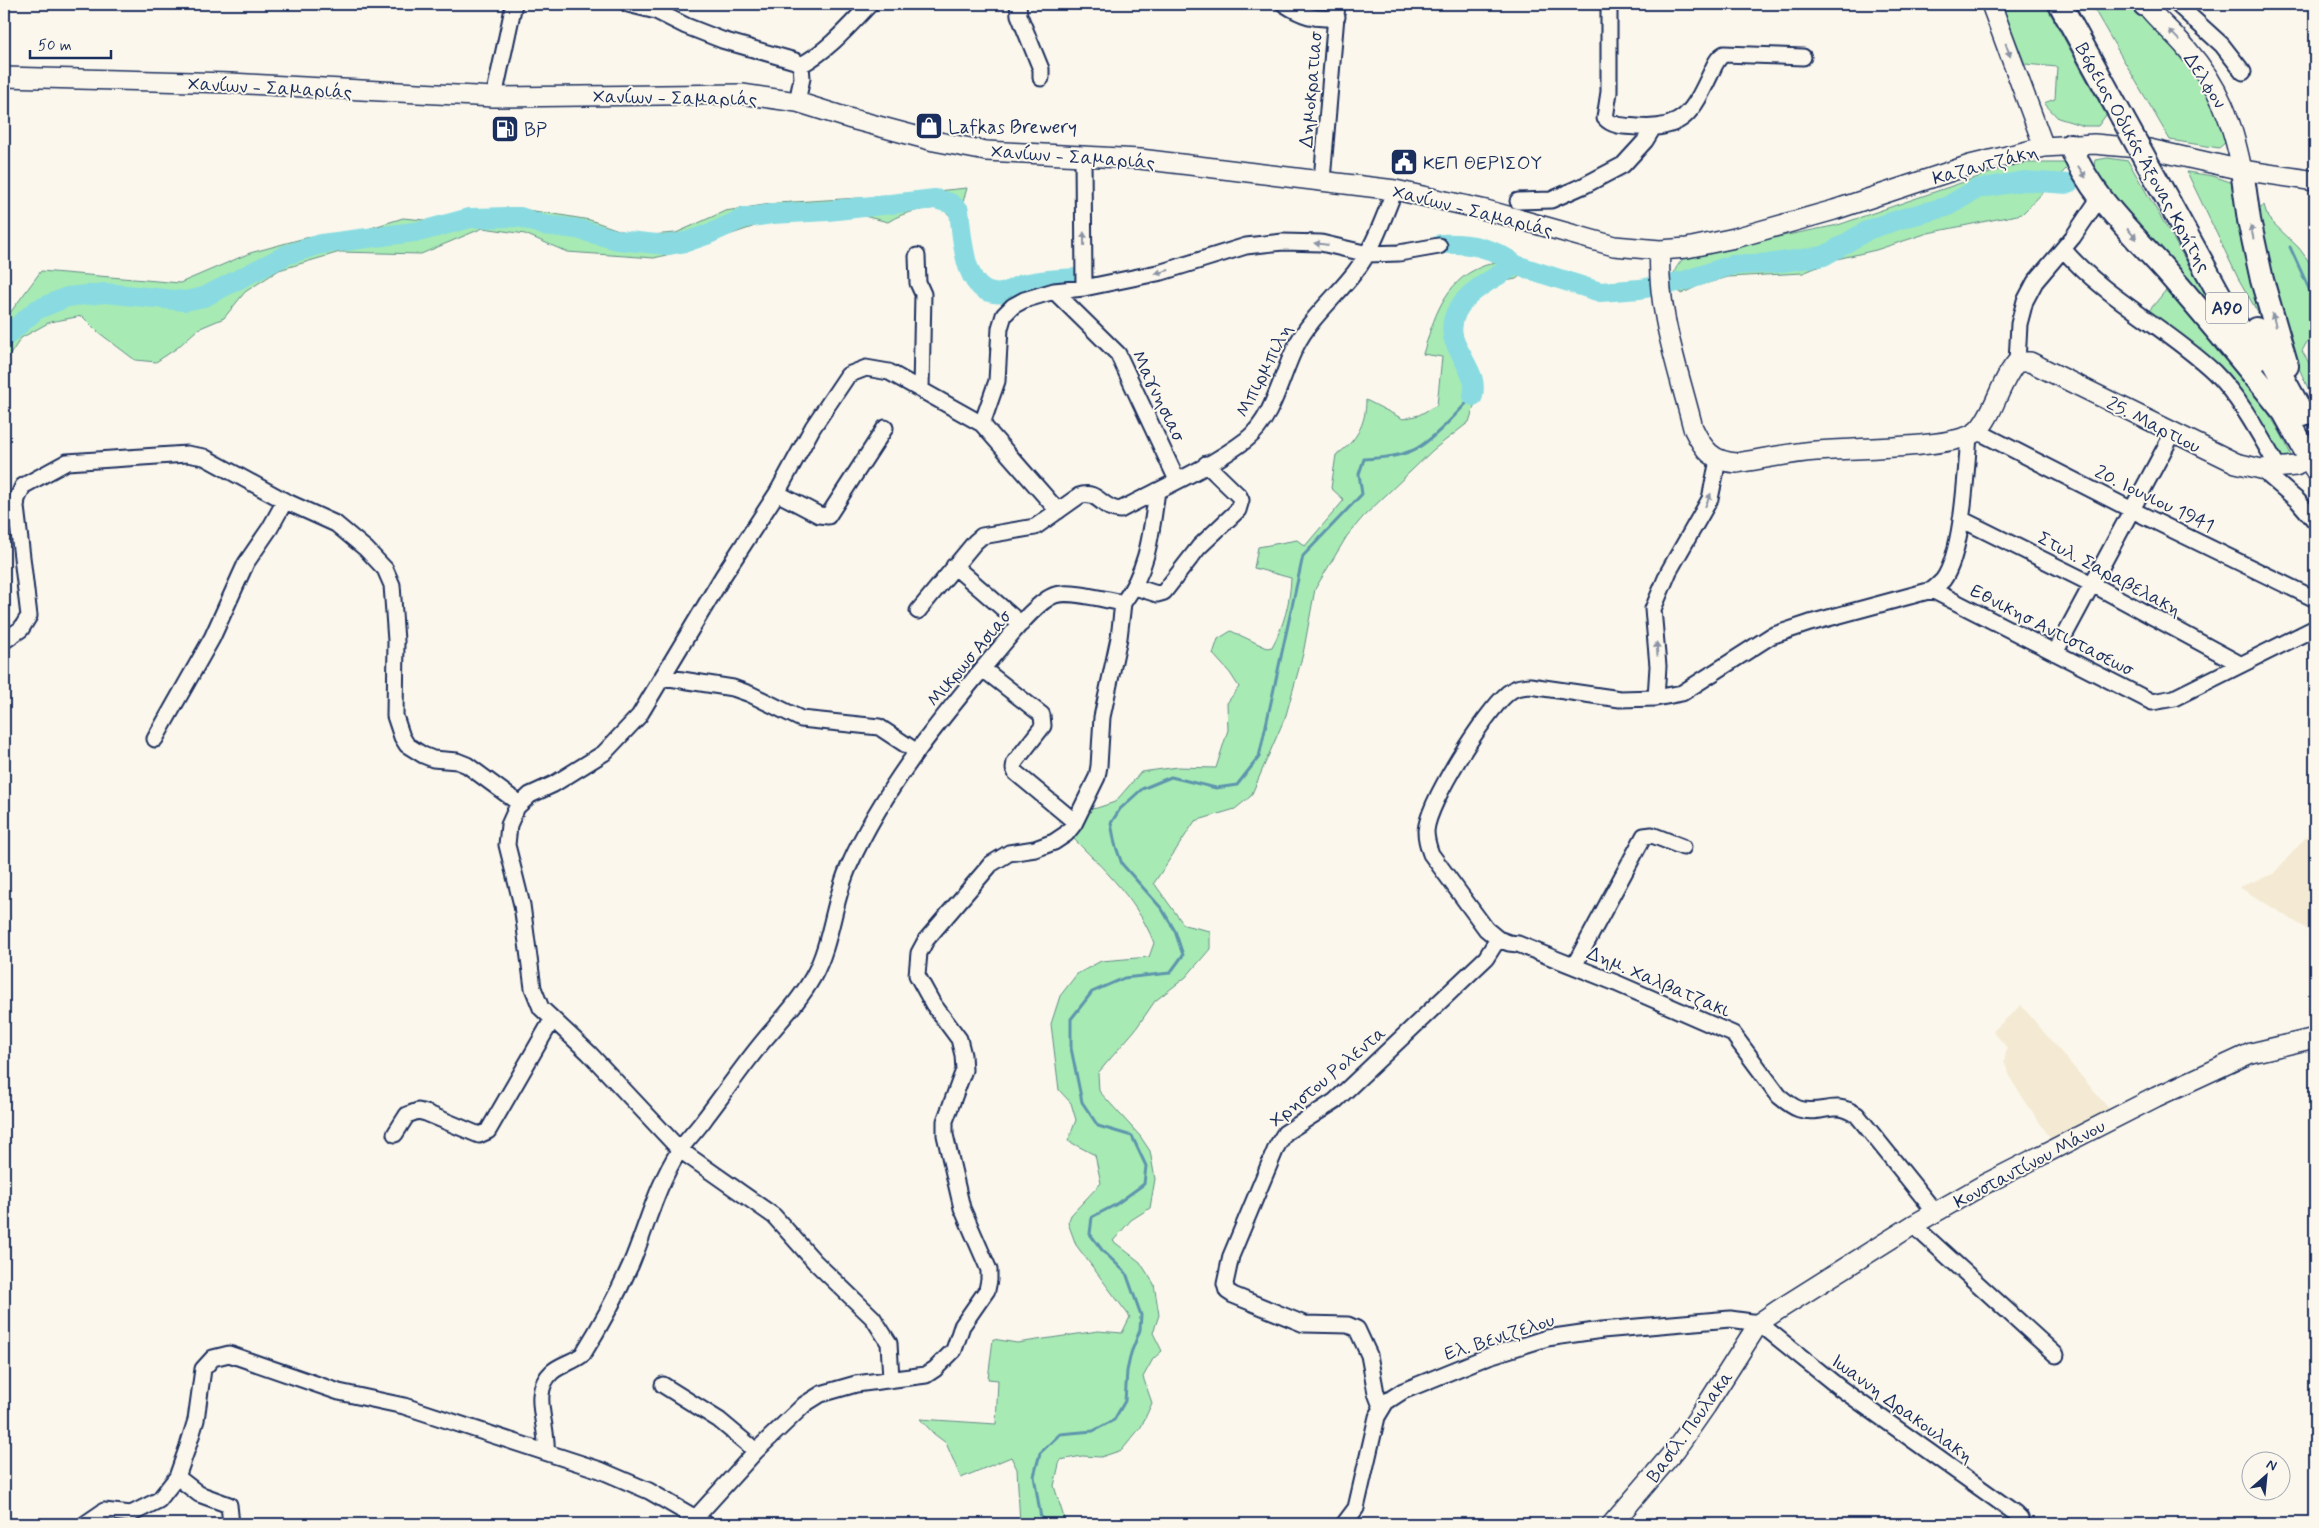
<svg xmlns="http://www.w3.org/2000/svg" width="2319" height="1528" viewBox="0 0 2319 1528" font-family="Mynerve,sans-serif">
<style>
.built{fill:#f4ead3}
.green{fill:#a8eab3;stroke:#628c88}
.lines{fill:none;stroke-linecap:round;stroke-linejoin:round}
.stream{stroke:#5d96ad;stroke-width:3}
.river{stroke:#89dbe1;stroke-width:20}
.minor-casing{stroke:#1b2f5e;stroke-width:19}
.major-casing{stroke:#1b2f5e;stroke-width:22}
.highway-casing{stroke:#1b2f5e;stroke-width:26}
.minor{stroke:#fbf7ec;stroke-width:15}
.major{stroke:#fbf7ec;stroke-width:19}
.highway{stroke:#fbf7ec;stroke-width:22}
.highway-bridge-casing{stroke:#1b2f5e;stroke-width:26;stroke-linecap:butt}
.highway-bridge{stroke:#fbf7ec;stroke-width:22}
.oneway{fill:#8b93a5}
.labels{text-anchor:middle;stroke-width:4;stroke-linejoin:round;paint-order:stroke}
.shield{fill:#fbf7ec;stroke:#5e6b89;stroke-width:1}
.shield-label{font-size:18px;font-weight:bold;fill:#1b2f5e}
.street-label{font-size:19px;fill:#1b2f5e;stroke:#fbf7ec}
.poi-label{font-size:19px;fill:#1b2f5e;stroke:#fbf7ec;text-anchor:start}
</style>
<rect width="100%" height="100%" fill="#fbf7ec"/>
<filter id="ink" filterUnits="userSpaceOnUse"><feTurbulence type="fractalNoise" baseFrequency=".02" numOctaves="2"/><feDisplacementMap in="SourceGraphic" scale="10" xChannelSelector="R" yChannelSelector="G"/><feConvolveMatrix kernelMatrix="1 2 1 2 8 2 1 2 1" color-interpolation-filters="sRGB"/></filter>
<g filter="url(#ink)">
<path class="built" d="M2315,827V934L2239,887L2273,874Z
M2021,1005L2111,1111L2052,1141L2013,1083L2004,1062L2007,1048L1993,1031Z"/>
<path class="green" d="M2002,4H2045L2106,115L2098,126H2084L2058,118L2044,103L2055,99L2057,67L2025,64Z
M2091,4H2140L2192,62L2217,106L2226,142L2219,148L2170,140Z
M2108,158L2128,161L2227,331L2104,191L2093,170L2095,160Z
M2019,163H2066L2070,165L2022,214L1928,233L1876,250L1837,259L1803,273L1728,277L1698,286L1681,294C1670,274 1672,272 1686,255L1838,225Z
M2187,172L2213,176L2233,183L2270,334L2238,278Z
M967,188L963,202L967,245L959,243L954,219L941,208C922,209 905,211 888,222L860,215L761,224L682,251L654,258L567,252L525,234L483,228L421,254L340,252L279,270L245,292L224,318L198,329L177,348L156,362L135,360L98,332L82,316L50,322L21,338L4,364V321L41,271L180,283L250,253L305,238L358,232L403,218L435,221L469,209L514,208L554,214L590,220L636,236L676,233L725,211L777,203L875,197Z
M2264,205L2268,218L2299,248L2315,270V345L2307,342L2302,351L2315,373V404L2278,321L2255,210Z
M1514,257L1533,266L1516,279L1496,283L1483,292L1471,302L1463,313L1461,329L1464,343L1481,384L1469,422L1433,450L1363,517L1347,536L1315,589L1303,654L1286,715L1251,796L1235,809L1195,821L1154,883L1184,925L1210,931V949L1186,977L1155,1001L1135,1030L1098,1073L1099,1091L1140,1136L1150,1151L1155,1179L1150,1208L1131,1220L1113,1241L1140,1262L1154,1284L1159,1315L1153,1333L1162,1351L1153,1359L1143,1377L1152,1403L1141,1427L1122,1450L1101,1457L1082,1456L1060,1460L1054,1486L1066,1524H1020L1017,1469L1011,1457L961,1478L946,1443L934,1434L920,1419L996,1424L998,1380L988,1379L993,1339L1017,1343L1098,1331L1122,1333L1130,1317L1076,1245L1068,1223L1071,1215L1101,1183L1095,1155L1068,1141L1076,1120L1071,1103L1059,1090L1051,1024L1060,996L1077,974L1101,961L1149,957L1154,943C1136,896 1096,862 1062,827L1072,812L1097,808L1115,802L1141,772L1178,767L1216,768L1228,730L1227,703L1239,687L1230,673L1213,654L1218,639L1231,631L1267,648L1272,647C1284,625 1290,603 1291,578L1254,568L1258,547L1297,540L1305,546L1344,500L1331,488L1336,455C1356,442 1366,424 1366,400L1403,419L1419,415L1437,405L1442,357L1423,354C1433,320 1444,281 1481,267C1492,262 1501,264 1514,257Z
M2171,284C2202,321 2232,358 2258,398C2271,417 2285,437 2292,459L2278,458L2237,387L2148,312Z"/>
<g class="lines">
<path class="stream" d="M2290,247L2310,291L2315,308
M1042,1524L1034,1476L1040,1453L1060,1434L1093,1431L1114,1420L1125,1401L1127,1371L1131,1353L1140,1330L1141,1315L1126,1273L1102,1250L1090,1234L1092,1217L1115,1205L1144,1184L1146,1166L1132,1136L1098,1126L1082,1102L1071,1048V1019L1092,992L1124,978L1170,973L1183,955L1175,931L1162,909L1122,864L1115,844L1111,823L1120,809L1142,789L1171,777L1216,788L1237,785L1259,757L1303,556L1362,494L1359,474L1364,459C1380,458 1396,457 1411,451C1429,445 1459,411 1473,396"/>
<path class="river" d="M1441,244C1469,243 1494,247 1516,265L1600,292L1640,289L1684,281L1732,265L1774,263L1824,256L1870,229L1907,217L1946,207L1977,189L2024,181L2068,184
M4,338L36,310L67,297L105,293L185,301L204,297L286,255L321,244L422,231L470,218L520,217L543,225L577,229L618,240L667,245L686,242L709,234L744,218L772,214L828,211L935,199L950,203L959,210C962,235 963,299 1002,293C1008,292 1014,287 1020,285C1039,280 1058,279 1078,278
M1473,396C1476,381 1471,374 1464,360C1461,353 1454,344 1453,336C1446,300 1491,280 1516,265"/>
<g class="minor-casing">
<path id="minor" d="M628,4L656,11L686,26L722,40L795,61L801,65L802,78L797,102
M1018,4L1019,15L1041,69V78
M1284,4C1303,16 1314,20 1337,17
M1609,4V92L1605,118C1613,127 1626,126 1637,127C1684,131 1693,111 1711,73C1714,66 1717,58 1724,54L1803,57
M2177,4L2222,45L2243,72
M801,65C829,50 848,27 870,4
M494,97L514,4
M1083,156L1084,288
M1322,180L1337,4
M1518,201L1551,200L1585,185L1623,165L1645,141L1653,128
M2063,249C2106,299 2166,327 2214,372C2241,399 2259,434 2278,467
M917,256L918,283L923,294L921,389
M1054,291L1118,354L1177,480
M2017,362L2019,324L2025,301L2035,282L2073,237L2100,197
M982,424L997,381L1000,328L1004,315L1013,306L1024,300L1054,291L1084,288L1162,272L1246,246L1283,242L1321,243L1368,254L1399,253L1439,246
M1977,431L2132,510L2315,599
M2261,469L2298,501L2315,521
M777,493L819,515L828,516L885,428
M1961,519L2092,584L2240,664
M954,566L1021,624
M1135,587L1157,594L1164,592L1199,547L1238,510L1241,500L1239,496L1206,464
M1932,590L2152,702L2174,698L2315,628
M918,611L975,542L982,536L1035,527L1079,496C1098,489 1101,509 1120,510C1162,488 1209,468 1246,440C1274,418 1281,375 1296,346C1310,318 1336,297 1355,272C1374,248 1383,218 1395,190
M4,641L21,629L29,616L16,507L17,499L23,486L67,462L187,454L204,457L285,501L336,524L366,549L385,569L392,585L396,641L395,716L402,737L407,745L423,755L433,759L457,761L467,765L520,804
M2055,653L2173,433
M983,669L1042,715L1043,726L1015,762L1014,768L1016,773L1075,822
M663,677L733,688L750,694L801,719L879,727L917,752
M1656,698L1658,666L1653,609L1669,571L1710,499L1718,460
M155,739L212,638L246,563L270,528L285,501
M1574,966L1644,836L1652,835L1683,847
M395,1134L407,1115L418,1111L426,1113L479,1135L488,1131L552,1020
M1935,1212L1857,1115C1833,1099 1822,1116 1799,1109C1792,1107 1785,1101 1779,1096L1733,1034L1616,983L1518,944L1509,943L1498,939L1486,929L1431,854C1428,846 1426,839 1426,831C1428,802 1485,712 1508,693C1515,687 1521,687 1530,686L1620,699L1656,698L1682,693L1771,636L1810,623L1932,590C1936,587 1940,583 1943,580C1963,553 1966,471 1969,436
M1913,1225L2056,1355
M891,1379L889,1343L873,1318L815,1262L774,1216L680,1150L589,1053L541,1008L533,988L522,905L507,845L509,825L517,807L530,795L554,784L604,753L639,716L723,576L777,493L813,427L848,375L866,368L889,372L982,424L1058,511
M663,1385L719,1420L756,1451
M1382,1409L1376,1393L1369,1355L1357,1329L1348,1325L1304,1324L1233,1295L1227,1291L1225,1284L1231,1256L1277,1146L1285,1133L1335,1101L1486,958L1498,939
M546,1452C549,1426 529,1393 552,1372C561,1364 574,1362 583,1354C601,1325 617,1295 631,1264C647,1226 656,1187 679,1151C687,1139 698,1129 706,1117C726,1091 744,1064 765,1039C782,1019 800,1000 813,977C832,943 833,901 849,866C885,785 943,716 999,649C1011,635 1037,601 1055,595C1071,590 1105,600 1123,603C1149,568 1151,532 1157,491
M177,1477L199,1494L229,1505L231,1524
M85,1524L104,1511L131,1514L159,1500L177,1477L188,1446L196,1420L203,1369L213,1358L229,1354L339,1392L404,1406L600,1470L649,1491L706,1524
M690,1524L756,1451L805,1404L821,1394L856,1384L926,1375L935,1369L954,1350L962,1326L987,1290L989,1280V1270L962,1208L945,1135V1121L964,1070L963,1055L959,1039L933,1004L917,975L919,953L926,940L991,864L1009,853L1035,849L1054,842L1066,834L1074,824L1097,777L1099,766L1102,717L1119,638L1123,603
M1344,1524L1356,1508L1377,1417L1386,1402L1403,1391L1489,1356L1547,1338L1602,1330L1730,1319L1759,1323L1840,1388L2015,1513L2020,1518L2022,1524"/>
</g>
<g class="major-casing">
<path id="major" d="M1991,4L2044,147
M2145,4C2157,20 2174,33 2187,49C2220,87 2232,121 2242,170
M4,77L230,83L494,97L742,94L797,102L848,118L934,141L986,151L1140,159L1395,190L1486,210L1614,246L1660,250L1687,248L1735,238L1834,210L1970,165L2044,147L2094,144L2149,149L2242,170L2315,181
M1660,250C1656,309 1679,371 1693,428C1703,449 1712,462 1737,463C1763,459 1789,453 1816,451C1848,448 1957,449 1977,431C1993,417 2000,381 2017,362H2030L2236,463L2261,469L2296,466
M1612,1524L1676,1449L1706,1406L1759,1323L1778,1310L1913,1225L1985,1184L2156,1097L2251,1053L2315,1038"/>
</g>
<g class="highway-casing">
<path id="highway" d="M2060,4L2122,117
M2144,4L2145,5
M2070,145C2089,194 2131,232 2166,271C2206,317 2245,364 2283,411
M2242,170L2249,220L2262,280L2287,366
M2170,204L2256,361
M2256,329L2303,415
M2276,398L2315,468"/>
</g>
<use href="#minor" class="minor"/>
<use href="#major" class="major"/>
<use href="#highway" class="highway"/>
<g class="highway-bridge-casing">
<path id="highway-bridge" d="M2122,117L2170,204"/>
</g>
<use href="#highway-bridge" class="highway-bridge"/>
</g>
<defs><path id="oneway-solid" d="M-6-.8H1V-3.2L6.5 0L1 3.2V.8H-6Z" transform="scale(1.25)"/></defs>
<g class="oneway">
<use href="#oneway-solid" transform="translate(2174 35) rotate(-134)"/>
<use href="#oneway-solid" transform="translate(2008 50) rotate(70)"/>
<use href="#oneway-solid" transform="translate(2082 172) rotate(57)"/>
<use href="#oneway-solid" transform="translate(2252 232) rotate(-102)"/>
<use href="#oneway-solid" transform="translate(2132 234) rotate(49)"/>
<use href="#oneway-solid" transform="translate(1084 239) rotate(-91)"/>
<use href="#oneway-solid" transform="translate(1321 244) rotate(-173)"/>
<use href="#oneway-solid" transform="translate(1162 272) rotate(165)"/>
<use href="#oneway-solid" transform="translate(2274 320) rotate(-106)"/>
<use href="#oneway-solid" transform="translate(1708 500) rotate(-67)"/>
<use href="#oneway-solid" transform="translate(1657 649) rotate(-94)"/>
</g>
</g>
<defs>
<g id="shop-square" transform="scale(1.4375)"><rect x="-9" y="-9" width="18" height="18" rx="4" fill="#1b2f5e" stroke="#fbf7ec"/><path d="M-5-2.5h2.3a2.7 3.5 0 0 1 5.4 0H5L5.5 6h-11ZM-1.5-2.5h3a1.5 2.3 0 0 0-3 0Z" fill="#fff"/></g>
<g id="fuel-square" transform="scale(1.4375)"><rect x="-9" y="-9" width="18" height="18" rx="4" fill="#1b2f5e" stroke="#fbf7ec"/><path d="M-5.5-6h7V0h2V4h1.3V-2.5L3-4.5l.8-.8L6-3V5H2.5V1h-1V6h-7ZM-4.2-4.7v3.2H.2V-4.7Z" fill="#fff"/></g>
<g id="civic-square" transform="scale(1.4375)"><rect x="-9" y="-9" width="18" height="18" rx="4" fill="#1b2f5e" stroke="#fbf7ec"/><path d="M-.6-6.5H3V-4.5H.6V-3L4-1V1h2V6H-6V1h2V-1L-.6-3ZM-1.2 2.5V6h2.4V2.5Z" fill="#fff"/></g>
</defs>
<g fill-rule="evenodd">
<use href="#shop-square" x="929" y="126"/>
<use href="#fuel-square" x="505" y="129"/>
<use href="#civic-square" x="1404" y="162"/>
</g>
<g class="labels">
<rect class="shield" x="2206" y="292.5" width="42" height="31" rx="4"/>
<g class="shield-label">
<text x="2227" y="314">Α90</text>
</g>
<g class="street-label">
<text transform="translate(2206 80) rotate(57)" y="7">Δελφον</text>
<text transform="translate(270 87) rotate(3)" y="7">Χανίων - Σαμαριάς</text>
<text transform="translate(1310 90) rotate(-85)" y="7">Δημοκρατιασ</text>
<text transform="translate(675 97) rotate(1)" y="7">Χανίων - Σαμαριάς</text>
<text transform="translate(1073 156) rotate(4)" y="7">Χανίων - Σαμαριάς</text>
<text transform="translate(2144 157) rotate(61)" y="7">Βόρειος Οδικός Άξονας Κρήτης</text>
<text transform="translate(1985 164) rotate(-15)" y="7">Καζαντζάκη</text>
<text transform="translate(1473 210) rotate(14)" y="7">Χανίων - Σαμαριάς</text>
<text transform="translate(1263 370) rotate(-63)" y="7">Μπιρμπιλη</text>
<text transform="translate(1159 395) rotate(64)" y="7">Μαγνησιασ</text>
<text transform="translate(2154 424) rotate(27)" y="7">25. Μαρτιου</text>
<text transform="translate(2155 498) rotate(26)" y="7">20. Ιουνιου 1941</text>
<text transform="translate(2110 573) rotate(28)" y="7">Στυλ. Σαραβελακη</text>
<text transform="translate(2052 629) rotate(27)" y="7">Εθνικησ Αντιστασεωσ</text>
<text transform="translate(968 658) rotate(-50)" y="7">Μικρωσ Ασιασ</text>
<text transform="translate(1659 981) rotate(23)" y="7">Δημ. Χαλβατζακι</text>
<text transform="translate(1327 1076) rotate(-40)" y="7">Χρηστου Ρολεντα</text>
<text transform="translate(2029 1163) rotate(-28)" y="7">Κονσταντίνου Μάνου</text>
<text transform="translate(1499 1336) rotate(-18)" y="7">Ελ. Βενιζελου</text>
<text transform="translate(1903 1408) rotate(36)" y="7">Ιωαννη Δρακουλακη</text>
<text transform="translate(1689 1426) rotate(-54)" y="7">Βασίλ. Πουλακα</text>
</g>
<g class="poi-label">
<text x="948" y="133">Lafkas Brewery</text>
<text x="524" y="136">BP</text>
<text x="1423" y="169">ΚΕΠ ΘΕΡΙΣΟΥ</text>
</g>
</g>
<rect width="2319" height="1528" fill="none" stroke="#fbf7ec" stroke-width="20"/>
<rect x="10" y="10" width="2299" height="1508" fill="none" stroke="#1b2f5e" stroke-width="2" filter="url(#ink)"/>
<g transform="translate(2266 1476) rotate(27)"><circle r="24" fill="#fbf7ec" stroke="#a1a7b3"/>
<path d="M0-4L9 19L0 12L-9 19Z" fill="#1b2f5e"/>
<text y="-8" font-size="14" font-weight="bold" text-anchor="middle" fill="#1b2f5e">N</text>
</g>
<path d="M30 50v8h81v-8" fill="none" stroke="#1b2f5e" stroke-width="2.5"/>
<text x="38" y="50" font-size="15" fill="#1b2f5e" stroke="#fbf7ec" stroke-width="4" paint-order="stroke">50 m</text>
</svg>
